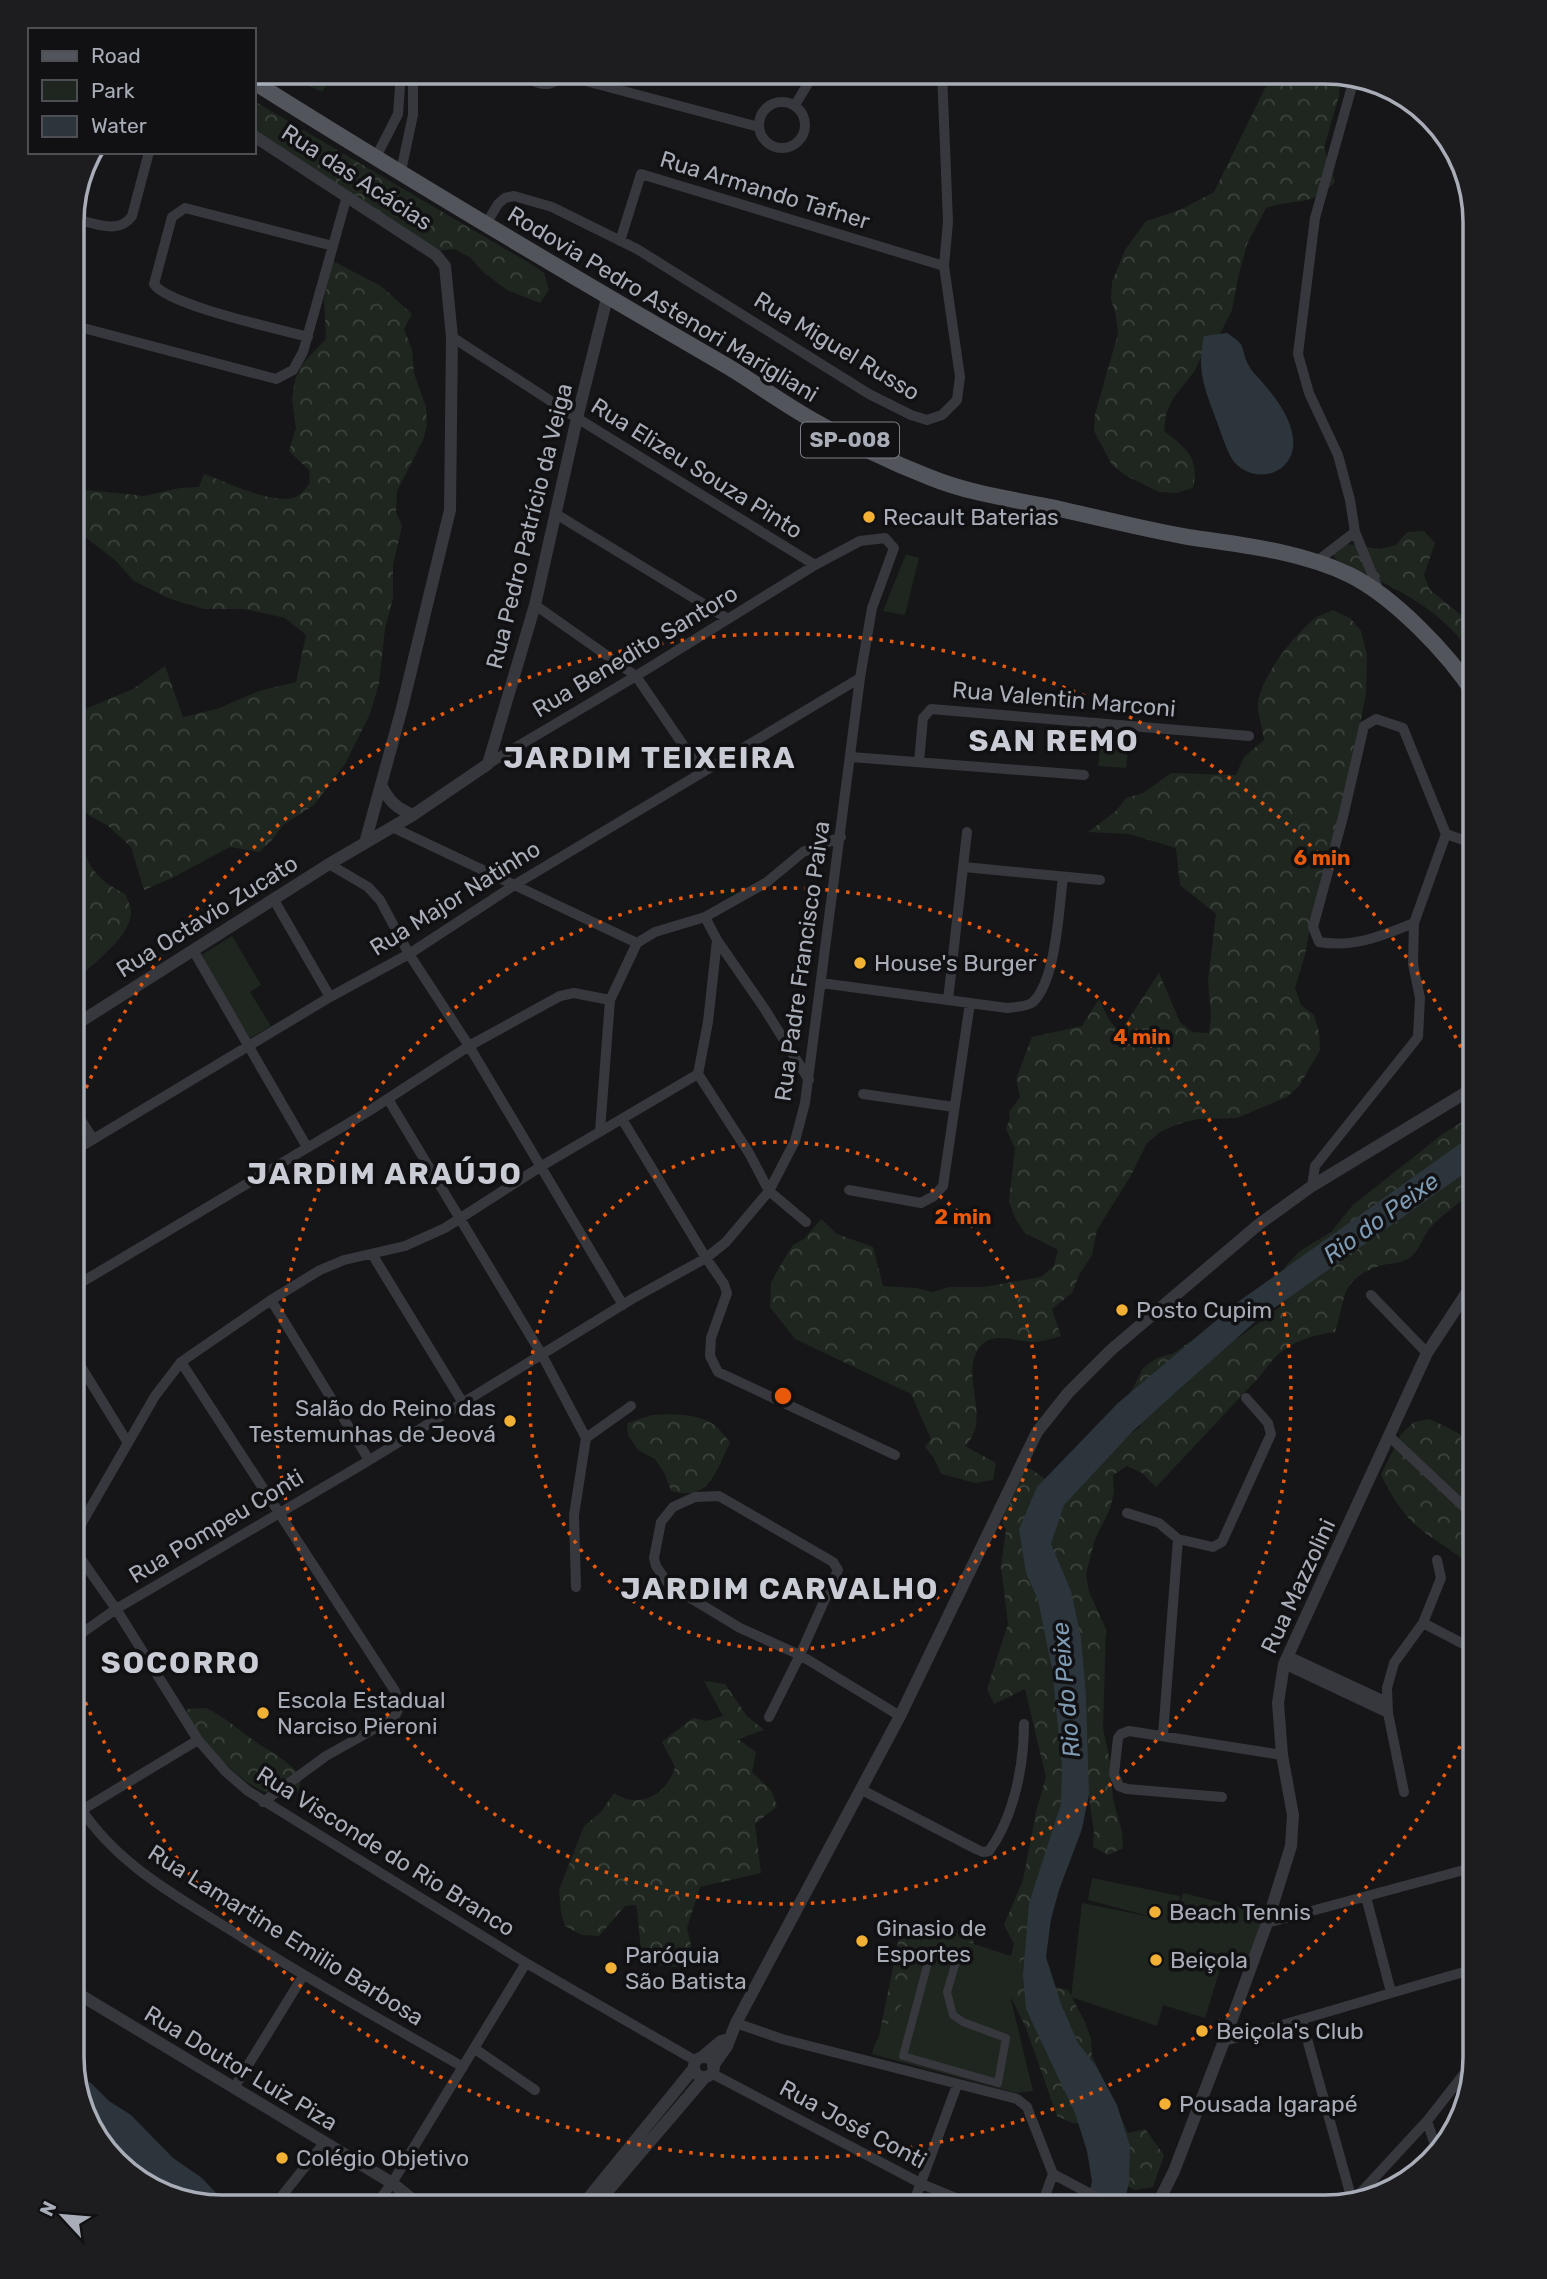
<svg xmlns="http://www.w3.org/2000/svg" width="1547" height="2279" viewBox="0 0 1547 2279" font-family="Rubik,sans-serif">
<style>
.forest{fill:url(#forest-crowns)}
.park{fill:#1e261f}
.water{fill:#2c353c}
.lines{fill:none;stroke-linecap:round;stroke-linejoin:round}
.pedestrian{stroke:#37383d;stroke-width:8}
.minor{stroke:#37383d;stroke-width:10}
.tertiary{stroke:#37383d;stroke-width:12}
.primary{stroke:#53555c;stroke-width:16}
.ring{fill:none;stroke:#e8590c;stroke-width:3.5;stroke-dasharray:3.5 7}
.poi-dot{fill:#f2b134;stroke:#111113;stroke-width:2.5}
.labels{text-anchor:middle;stroke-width:7;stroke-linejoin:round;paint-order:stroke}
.shield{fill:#111113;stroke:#7b7e86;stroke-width:2}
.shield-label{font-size:21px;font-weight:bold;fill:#a8adb8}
.street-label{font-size:23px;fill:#a8adb8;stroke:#111113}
.poi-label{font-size:23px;fill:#a8adb8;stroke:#111113;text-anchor:start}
.water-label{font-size:24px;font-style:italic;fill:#7f9bb3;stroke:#111113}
.district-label{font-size:30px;font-weight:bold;letter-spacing:2px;fill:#c9ccd4;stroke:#111113}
.rim{fill:none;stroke:#a8adb8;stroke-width:3.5}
.centre{fill:#e8590c;stroke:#111113;stroke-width:3.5}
.ring-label{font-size:21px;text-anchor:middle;font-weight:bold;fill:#e8590c;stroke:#111113;stroke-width:7;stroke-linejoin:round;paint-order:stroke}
</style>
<defs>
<pattern id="forest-crowns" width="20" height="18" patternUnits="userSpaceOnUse" patternTransform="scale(1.75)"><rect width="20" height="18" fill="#1e261f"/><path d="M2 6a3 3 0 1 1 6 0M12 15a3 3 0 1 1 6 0" fill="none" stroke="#3c433d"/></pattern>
</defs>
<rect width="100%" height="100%" fill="#161618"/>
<path class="forest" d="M282,72H335L322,92Z
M1273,72H1335L1341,74L1339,96L1324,148L1335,182C1308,209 1298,197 1266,208L1247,244L1238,278L1232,310L1215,344L1202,355L1194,372L1174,397L1166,414L1164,431C1186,448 1200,458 1193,488L1176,493L1159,492L1125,475L1112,465L1094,431L1095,414L1118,334L1116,316L1111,299L1112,282L1125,250L1146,221L1180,210L1214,192Z
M254,101L531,264L544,273L549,290L540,303L507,290L482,271L471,258L454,249L435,251L254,135Z
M333,261L381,286L412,314L404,329L412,350L414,373L426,407L427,425L423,440L397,491L396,512L402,526L393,565V598L385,629L379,683L370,714L345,764L314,805L283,825L272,840L259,852L230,847L172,878L144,890L131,847L107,825L90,816L78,806L72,797V718L80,719L83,710L133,689L165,666L183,717L217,709L259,691L296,682L306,635L285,618L245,609H204L168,598L134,581L116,561L80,533L82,530L72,519L86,490L144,496L180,488L199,487L204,474C225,481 279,509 299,495C303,493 307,486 310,483L309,470L289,451L296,428L292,399L295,380L303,363L326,339L324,299Z
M1424,531L1435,543L1424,575L1430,590L1475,626V661C1448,609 1386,584 1335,559L1331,547L1347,544L1380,549L1396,545L1407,532Z
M1333,610L1350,618L1361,631L1367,655L1366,693L1340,828L1311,922L1305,955L1295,988L1301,1005L1314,1015L1319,1032L1320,1050L1299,1086L1287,1097L1237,1118L1198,1119L1178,1124L1160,1132L1147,1143L1130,1177L1097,1230L1092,1255L1079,1275L1072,1293L1052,1309L1061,1336C1053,1338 1044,1341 1035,1342C1018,1343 992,1329 979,1348C959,1377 993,1419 965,1446L996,1463L993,1480L975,1483L942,1474L933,1457L925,1447L931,1439L911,1394L795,1339L770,1307L771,1283L780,1266L793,1245L804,1239L821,1219L837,1234L873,1247L883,1286L916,1288L932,1292L949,1287H984L1041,1277L1054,1266L1058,1250L1025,1233L1015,1218L1009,1201L1015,1148L1006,1129L1010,1118L1009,1112L1020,1097L1016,1079L1032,1037L1082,1026L1099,999L1109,1020L1120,1032L1159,973L1180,1022L1192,1032L1209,1033L1211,1017L1208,980L1216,914L1180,885L1176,848L1129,834L1088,832L1116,811L1126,798L1143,793L1171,773L1236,775L1244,757L1264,740C1263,730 1257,711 1258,704C1260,678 1294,635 1314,619C1319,615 1327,613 1333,610Z
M72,823L76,824C87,861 88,875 125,894C127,898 130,905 131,910C133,937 88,967 72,984Z
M1475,1114V1188C1462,1203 1443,1213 1430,1228C1422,1237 1419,1253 1408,1259C1399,1264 1386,1263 1376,1267C1338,1282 1346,1301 1335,1332C1301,1337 1280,1346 1261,1375L1156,1487L1142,1473L1127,1466L1113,1475L1114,1492L1110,1509L1095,1539L1086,1574L1089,1592L1106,1629L1103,1728L1110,1762L1113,1799L1122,1832L1123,1848L1108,1855L1093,1847L1094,1831L1066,1644L1051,1665L1068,1785L1033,1916L1052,1986L1068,1990L1085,2022L1091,2039L1092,2056L1128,2133L1145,2129L1164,2155L1153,2187L1135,2190L1120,2183L1088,2124L1072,2123L1057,2116L1026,2028L1011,1997L1009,1963L1014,1944L1004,1925L1023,1880L1036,1812L1046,1777L1025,1689L994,1704L987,1689L1008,1624L1001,1567L1006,1529L1002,1524C1006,1505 1013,1479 1030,1468L1046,1480L1073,1478L1141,1426L1127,1414L1128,1398L1143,1368L1157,1358L1174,1353L1189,1342L1206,1341L1222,1346L1238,1338L1285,1303L1281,1284L1285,1267L1300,1251L1331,1232L1353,1205L1444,1133Z
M671,1414C699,1416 714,1418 730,1443C715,1472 710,1502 671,1491L665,1474L655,1459L638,1450L628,1435L627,1423L652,1415Z
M1430,1419L1460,1434L1475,1452V1574C1463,1555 1441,1545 1424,1532C1404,1517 1392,1497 1381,1475L1401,1434L1414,1422Z
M704,1681L725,1684L747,1716L764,1730L738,1739L756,1752L752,1772L771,1790L777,1806L755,1824L761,1873L700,1887L687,1928L694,1958L691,1964C670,1968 665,1969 644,1959C638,1941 640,1924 636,1905L625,1906L599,1936L582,1935L565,1926L561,1912L559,1890L584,1826L601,1812L614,1793C639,1810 667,1795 675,1767L662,1742L693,1718L707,1721L723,1716Z
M206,1708C227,1718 243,1734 262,1746C278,1756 290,1763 302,1777L298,1792L281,1798C235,1785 215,1749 181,1718L188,1709Z
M943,1922L973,1937L974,1954L888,2050L879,2036L900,1933H912Z
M84,2104L101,2115L199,2203L146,2187L92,2132Z"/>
<path class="park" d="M906,554L919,558L905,615L883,611Z
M1102,731L1130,733L1126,768L1098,766Z
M232,936L261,985L250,992L271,1026L250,1038L200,956Z
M1092,1878L1180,1896L1179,1906L1183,1893L1264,1913L1250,1957L1239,1954L1235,1967L1222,1963L1205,2018L1163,2005L1157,2026L1071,1997L1082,1903L1156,1918L1088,1900Z
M934,1931L1020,1959L1011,2000L1033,2091L1016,2093L872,2054C876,2035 890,2023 900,2007C914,1985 923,1956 934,1931Z"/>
<path class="water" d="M1227,333C1249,347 1239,347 1249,366C1252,372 1259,378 1263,383C1276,398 1291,418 1293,438C1297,473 1257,486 1235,463C1227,454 1219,426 1214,414C1203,384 1197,368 1204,336Z
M1475,1133V1166L1256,1321L1177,1391L1133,1431L1064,1505L1051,1544L1071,1591L1081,1638L1086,1695L1089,1794L1082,1829L1059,1890L1051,1919L1046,1957L1061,2004L1078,2043L1096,2066L1117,2105L1130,2146L1129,2183L1123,2207H1087L1092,2181L1087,2151L1075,2113L1026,2009L1023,1975L1029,1903L1061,1804L1062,1766L1052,1669L1038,1600L1026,1573L1019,1529L1037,1487L1118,1403L1238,1302Z
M76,2071L93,2085L109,2101L131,2115L173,2158L202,2178L229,2207H212L164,2192L117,2152L91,2128Z"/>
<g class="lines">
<path class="pedestrian" d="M931,1951L958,1955L947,1992L953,2015L963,2022L1006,2038L998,2083L903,2056Z"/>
<path class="minor" d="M525,72C536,88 554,88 564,72
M563,75L759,127
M759 125a23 23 0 1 1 46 0a23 23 0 1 1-46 0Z
M795,105L815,72
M376,157L398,114L401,72
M401,171L413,115V72
M72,218C92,222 118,236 132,216L149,152
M486,224L498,204L505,198L514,196L552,207L637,249L869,394L911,415L927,420L942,415L957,400L960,377L944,266L948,222L942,72
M620,241L641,174L944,266
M72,325L276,379L293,370L303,352L347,196
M308,337C279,329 167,305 154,284L172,217L185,208L333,246
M452,337L577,418L815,565
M556,514L728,619
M1355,532L1379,591
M1316,562L1355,532L1350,500L1338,455L1309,393L1298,354L1315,218L1354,79
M535,605L636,676L701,771
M851,757L1084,775
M919,762L923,718L931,709L1249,736
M392,827L637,943
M1446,834L1475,844
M329,864L368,887L380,900L409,954L469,1046L623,1305
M964,867L1100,880
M274,900L330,997
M705,917L717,940L764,1008L809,1080
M193,950L307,1147
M821,983L1007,1008C1015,1007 1027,1007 1033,1002C1056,981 1059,908 1063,877
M948,1000L967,832
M698,1074L749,1153L769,1191L806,1222
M863,1094L954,1107
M388,1099L542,1355L586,1438
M72,1106L93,1139
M622,1119L706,1258L724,1284L727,1293L711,1338L710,1356L718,1372L895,1455
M600,1131L610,1000L637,943L655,932L705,917L767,882L803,852L841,837
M72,1152L330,997L409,954L516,884L860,678
M1312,1186L1315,1166L1418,1037L1420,998L1413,964L1414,923L1446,834L1403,728L1376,719L1364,726L1343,817L1313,927L1319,942C1353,948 1382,936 1414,923
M849,1190L921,1203L934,1196L943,1186L970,1003
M372,1254L463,1403
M72,1288L369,1111L469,1046L560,996L574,993L610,1000
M1371,1295L1427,1353
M271,1300L369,1460
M72,1352L128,1443
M181,1362L395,1691C399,1703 401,1710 392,1719L326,1756L263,1802
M1390,1437L1475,1517
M1127,1513L1159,1523L1178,1539L1213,1547L1222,1542L1271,1434L1268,1423L1246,1398
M72,1540L155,1396L181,1362L271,1300L320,1270L344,1260L405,1246L445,1228L540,1167L698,1074L708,1022L717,940
M72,1546L116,1609L198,1740L226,1772L248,1791L526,1963L696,2061
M576,1587L574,1515L586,1438L631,1406
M1423,1623L1475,1650
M72,1640L116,1609L363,1464L632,1299L706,1258L726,1242L769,1191L795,1141L805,1103L860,678L872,608L894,548L885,538L860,541L815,565L636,676L488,764
M1288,1656L1387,1702
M1284,1664L1388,1713
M769,1717L800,1655L838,1570L833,1562L719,1496L695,1497L673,1507L661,1522L654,1558L656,1566L669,1585L740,1628L800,1655L900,1716
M1163,1735L1178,1539
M862,1790L976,1849L983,1852L989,1851C1014,1817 1024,1765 1024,1724
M1404,1792L1388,1713L1387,1688L1394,1663L1423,1623L1441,1578L1437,1560
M72,1795C111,1862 173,1894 237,1934C311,1981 387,2023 463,2067
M1222,1797L1127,1789L1119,1786L1114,1774L1118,1738L1121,1734L1129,1731L1282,1755
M72,1816L198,1740
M1366,1897L1391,1992
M1267,1923L1475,1867
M1302,2021L1352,2200
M736,2023L782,2039L1017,2099L1027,2107L1053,2174
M1224,2041C1308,2019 1391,1992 1475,1969
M475,2049L535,2090
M711,2073L922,2184L978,2207
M234,2088L303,1976
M1427,2121L1437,2151
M1053,2174L1115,2207
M1355,2199L1427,2121L1474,2061
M273,2207L324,2143
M374,2207L392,2183L526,1963
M912,2207L957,2085
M1041,2207L1053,2174"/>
<path class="tertiary" d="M254,136L436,255L445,266L452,337L450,510L402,708L365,843
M381,785C389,801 396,808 413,815
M72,1027L329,864L413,815L488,764L535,605L577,418L607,298
M72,1990L392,2183L422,2207
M702,2057L721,2041L729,2039
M694 2067a10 10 0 1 1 20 0a10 10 0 1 1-20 0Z
M713,2066L727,2046L736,2023L900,1716L1037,1432L1068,1393L1111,1350L1258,1225L1312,1186L1475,1087
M581,2207L694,2068
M594,2207L705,2077
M1156,2207L1174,2171L1224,2041L1267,1923L1291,1846L1293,1815L1282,1755L1278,1703L1284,1664L1427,1353L1475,1280"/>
<path class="primary" d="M254,82C410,180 568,274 727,366C757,384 785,405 816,422C852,443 890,462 929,477C968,493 1010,499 1051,507C1096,517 1142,529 1188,537C1242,545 1300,551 1350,575C1394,597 1449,654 1475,695"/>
</g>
<g class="ring">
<circle cx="783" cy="1396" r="254"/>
<circle cx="783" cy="1396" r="508"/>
<path d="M1474 1718A762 762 0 0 1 74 1675M74 1117A762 762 0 0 1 1474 1074"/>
</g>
<g class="poi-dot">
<circle cx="869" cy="517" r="7"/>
<circle cx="860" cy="963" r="7"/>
<circle cx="1122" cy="1310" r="7"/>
<circle cx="510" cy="1421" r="7"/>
<circle cx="263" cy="1713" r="7"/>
<circle cx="1155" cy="1912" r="7"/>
<circle cx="862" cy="1941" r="7"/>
<circle cx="1156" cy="1960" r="7"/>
<circle cx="611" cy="1968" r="7"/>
<circle cx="1202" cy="2031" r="7"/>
<circle cx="1165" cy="2104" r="7"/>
<circle cx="282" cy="2158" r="7"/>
</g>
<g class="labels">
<rect class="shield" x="801" y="422.5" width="98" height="35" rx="5"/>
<g class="shield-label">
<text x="850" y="447">SP-008</text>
</g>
<g class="street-label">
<text transform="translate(357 177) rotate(33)" y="8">Rua das Acácias</text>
<text transform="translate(765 190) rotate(17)" y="8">Rua Armando Tafner</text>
<text transform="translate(663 304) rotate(31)" y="8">Rodovia Pedro Astenori Marigliani</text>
<text transform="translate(837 346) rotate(31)" y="8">Rua Miguel Russo</text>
<text transform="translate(697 468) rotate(32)" y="8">Rua Elizeu Souza Pinto</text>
<text transform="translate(529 526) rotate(-76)" y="8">Rua Pedro Patrício da Veiga</text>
<text transform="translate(635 651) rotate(-31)" y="8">Rua Benedito Santoro</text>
<text transform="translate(1064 699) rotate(5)" y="8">Rua Valentin Marconi</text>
<text transform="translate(455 898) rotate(-32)" y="8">Rua Major Natinho</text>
<text transform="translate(207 916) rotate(-32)" y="8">Rua Octavio Zucato</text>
<text transform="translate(802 961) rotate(-82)" y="8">Rua Padre Francisco Paiva</text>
<text transform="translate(216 1526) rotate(-31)" y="8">Rua Pompeu Conti</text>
<text transform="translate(1298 1586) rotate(-65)" y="8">Rua Mazzolini</text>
<text transform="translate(386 1851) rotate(32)" y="8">Rua Visconde do Rio Branco</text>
<text transform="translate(286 1935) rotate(32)" y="8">Rua Lamartine Emilio Barbosa</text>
<text transform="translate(241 2068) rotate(31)" y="8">Rua Doutor Luiz Piza</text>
<text transform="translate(853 2124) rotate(28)" y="8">Rua José Conti</text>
</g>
<g class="poi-label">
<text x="883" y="525">Recault Baterias</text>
<text x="874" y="971">House's Burger</text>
<text x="1136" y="1318">Posto Cupim</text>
<text x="496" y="1416" text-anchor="end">Salão do Reino das<tspan x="496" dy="26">Testemunhas de Jeová</tspan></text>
<text x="277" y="1708">Escola Estadual<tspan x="277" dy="26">Narciso Pieroni</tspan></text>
<text x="1169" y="1920">Beach Tennis</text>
<text x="876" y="1936">Ginasio de<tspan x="876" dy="26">Esportes</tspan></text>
<text x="625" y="1963">Paróquia<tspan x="625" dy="26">São Batista</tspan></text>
<text x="1170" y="1968">Beiçola</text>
<text x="1216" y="2039">Beiçola's Club</text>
<text x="1179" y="2112">Pousada Igarapé</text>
<text x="296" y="2166">Colégio Objetivo</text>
</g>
<g class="water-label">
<text transform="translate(1381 1218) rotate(-36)" y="8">Rio do Peixe</text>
<text transform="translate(1066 1690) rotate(-95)" y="8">Rio do Peixe</text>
</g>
<g class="district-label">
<text x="1054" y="751">SAN REMO</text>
<text x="650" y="768">JARDIM TEIXEIRA</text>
<text x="385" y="1184">JARDIM ARAÚJO</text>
<text x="780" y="1599">JARDIM CARVALHO</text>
<text x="181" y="1673">SOCORRO</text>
</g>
</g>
<path d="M0 0H1547V2279H0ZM222 84H1325A138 138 0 0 1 1463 222V2057A138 138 0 0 1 1325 2195H222A138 138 0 0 1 84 2057V222A138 138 0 0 1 222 84Z" fill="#1d1d20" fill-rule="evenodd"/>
<path class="rim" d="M222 84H1325A138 138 0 0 1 1463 222V2057A138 138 0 0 1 1325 2195H222A138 138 0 0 1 84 2057V222A138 138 0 0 1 222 84Z"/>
<circle cx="783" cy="1396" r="10" class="centre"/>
<g class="ring-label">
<text x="1322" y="865">6 min</text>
<text x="1142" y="1044">4 min</text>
<text x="963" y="1224">2 min</text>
</g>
<rect x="28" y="28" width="228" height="126" fill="#111113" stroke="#4d4f55" stroke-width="2"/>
<rect x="42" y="51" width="35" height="10" fill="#53555c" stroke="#4d4f55" stroke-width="2"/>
<text x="91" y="63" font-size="21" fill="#a8adb8">Road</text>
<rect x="42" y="80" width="35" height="21" fill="#1e261f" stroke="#4d4f55" stroke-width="2"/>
<text x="91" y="98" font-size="21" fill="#a8adb8">Park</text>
<rect x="42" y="116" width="35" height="21" fill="#2c353c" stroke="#4d4f55" stroke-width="2"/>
<text x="91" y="133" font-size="21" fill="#a8adb8">Water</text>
<g transform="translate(63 2216) rotate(296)" stroke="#111113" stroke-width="5" paint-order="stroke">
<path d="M0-5L12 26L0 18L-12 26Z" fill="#a8adb8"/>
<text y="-10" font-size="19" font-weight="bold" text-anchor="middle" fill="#a8adb8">N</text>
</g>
</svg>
